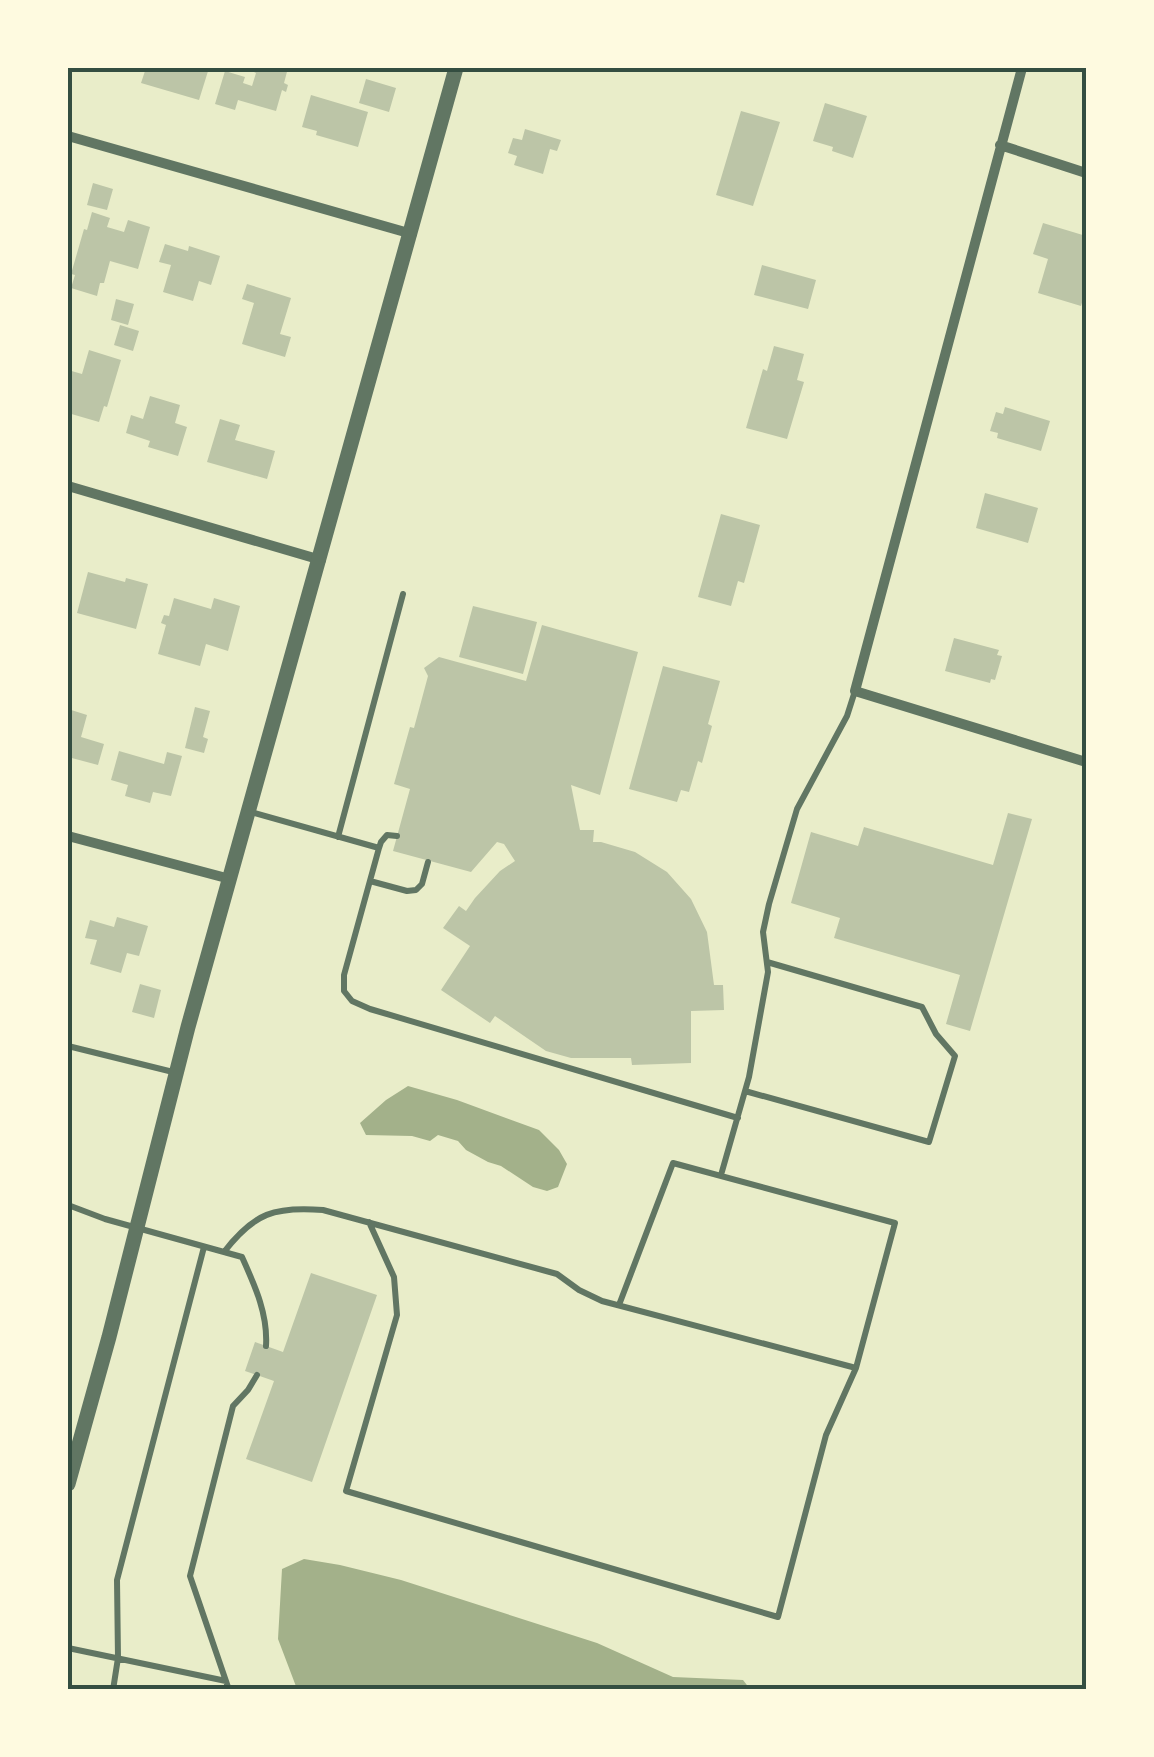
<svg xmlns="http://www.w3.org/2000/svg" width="1154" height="1757" viewBox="0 0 1154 1757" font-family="'Asap Condensed',sans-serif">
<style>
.water{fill:#a3b18a}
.building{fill:#bcc5a7}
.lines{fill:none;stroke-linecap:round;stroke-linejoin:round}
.service{stroke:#617663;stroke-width:6}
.minor{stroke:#617663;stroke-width:10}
.tertiary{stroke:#617663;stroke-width:15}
.neatline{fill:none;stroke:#344e41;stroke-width:4}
</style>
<rect width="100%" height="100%" fill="#e9edc9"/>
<path class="water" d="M408,1086L457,1100L539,1130L559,1150L567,1164L558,1187L547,1191L533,1187L501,1166L488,1162L466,1150L458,1141L438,1135L430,1141L412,1136L366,1135L360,1123L386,1100Z
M304,1559L340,1565L401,1580L597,1643L673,1677L743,1680L750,1689H297L278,1639L282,1569Z"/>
<path class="building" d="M146,68H209L199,100L141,83Z
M255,68H288L284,83L288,85L286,92L282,90L276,111L238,100L235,110L215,104L225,71L245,77L243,83L252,86L256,73L254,72Z
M366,79L396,88L389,112L359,103Z
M311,95L368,112L358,147L316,135L317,131L302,127Z
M825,103L867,116L853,158L832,151L833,147L813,141Z
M741,111L780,122L753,206L716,195Z
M525,129L561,140L557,151L550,149L543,174L514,165L517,156L508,153L513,138L522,140Z
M93,183L113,189L107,210L87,205Z
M92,212L110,218L107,227L124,232L128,220L150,227L138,269L110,261L104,283H100L97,296L71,288L75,275L71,274L84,229L87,230Z
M1043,223L1086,236V289L1081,306L1038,293L1048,259L1033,254Z
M165,244L188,251L189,246L220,256L211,285L199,281L193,301L163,292L171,265L159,262Z
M762,265L816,280L808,309L754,295Z
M247,284L291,298L280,334L291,337L285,357L242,344L254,303L242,299Z
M116,299L134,304L128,325L111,320Z
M120,325L139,331L133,351L114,345Z
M774,346L804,354L797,380L804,382L787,439L746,428L763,369L767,371Z
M89,350L121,360L107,407L104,406L99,422L68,413V370L82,374Z
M150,396L180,405L175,423L187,427L178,456L148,447L150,441L126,433L131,415L143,419Z
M1005,407L1050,421L1041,451L997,438L998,433L990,431L996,412L1003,414Z
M220,419L240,425L235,440L275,451L267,479L207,462Z
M985,493L1038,508L1028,543L976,528Z
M721,514L760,525L744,583L738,581L731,606L698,597Z
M88,572L125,582L126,578L148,584L136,629L77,613Z
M174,598L211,609L214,598L240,606L228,651L206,644L200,666L158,654L166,625L161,623L164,615L169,616Z
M473,606L537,622L523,674L459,657Z
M542,625L638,652L600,795L571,785L580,830H594L593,842H601L635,852L667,872L691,899L707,932L714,985H723L724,1010L691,1011V1063L632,1065L631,1058H571L546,1051L495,1016L490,1023L441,990L470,946L443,928L459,906L466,911L475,898L500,871L515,861L504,844L497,842L471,872L393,851L410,789L394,784L410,727L414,728L428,676L424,668L439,657L526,681Z
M954,638L999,650L997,655L1002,656L995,680L991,679L990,683L945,671Z
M663,666L720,681L708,724L712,726L702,763L698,761L689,792L681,790L677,802L629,789Z
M195,707L210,711L203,737L208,739L204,753L185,748Z
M68,709L87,715L81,737L104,744L98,765L68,757Z
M119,751L164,764L167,752L182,756L171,796L153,792L150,803L125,796L128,785L111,780Z
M1008,813L1032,819L970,1031L946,1024L960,975L834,938L840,918L791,903L811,832L858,846L864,827L993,865Z
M117,917L148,926L139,956L127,953L121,973L90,964L97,940L85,938L90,920L114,927Z
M140,984L161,990L154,1018L132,1012Z
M311,1273L377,1295L312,1482L246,1459L274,1381L245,1371L255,1342L283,1352Z"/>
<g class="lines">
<path class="service" d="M251,812L379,848L344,975V991L352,1001L370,1009L738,1118
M338,837L403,594
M379,848L381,842L387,835L397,836
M370,881L407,891L416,890L422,884L428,862
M68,1046L173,1072
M745,1091L929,1142L955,1056L936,1034L922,1007L767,962
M721,1175L749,1077L768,972L763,932L769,904L797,809L847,716L855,691
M68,1205L105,1219L242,1257C255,1286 268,1314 266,1346
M369,1222L394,1277L397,1315L346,1491L778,1617L826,1435L856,1368L895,1223L673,1163L619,1305
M224,1252C254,1213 275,1206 323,1210L557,1274L579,1290L602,1301L856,1368
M68,1648L226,1681
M113,1690L118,1658L117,1580L204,1247
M229,1690L190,1576L233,1406L248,1390L257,1375"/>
<path class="minor" d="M1022,68L855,691L1086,762
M68,136L412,234
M1000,145L1086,173
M68,486L321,560
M68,836L230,879"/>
<path class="tertiary" d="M68,1484L109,1337L188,1027L456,68"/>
</g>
<rect width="1154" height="1757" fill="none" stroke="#fefae0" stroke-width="140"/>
<rect x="70" y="70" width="1014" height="1617" class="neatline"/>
</svg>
